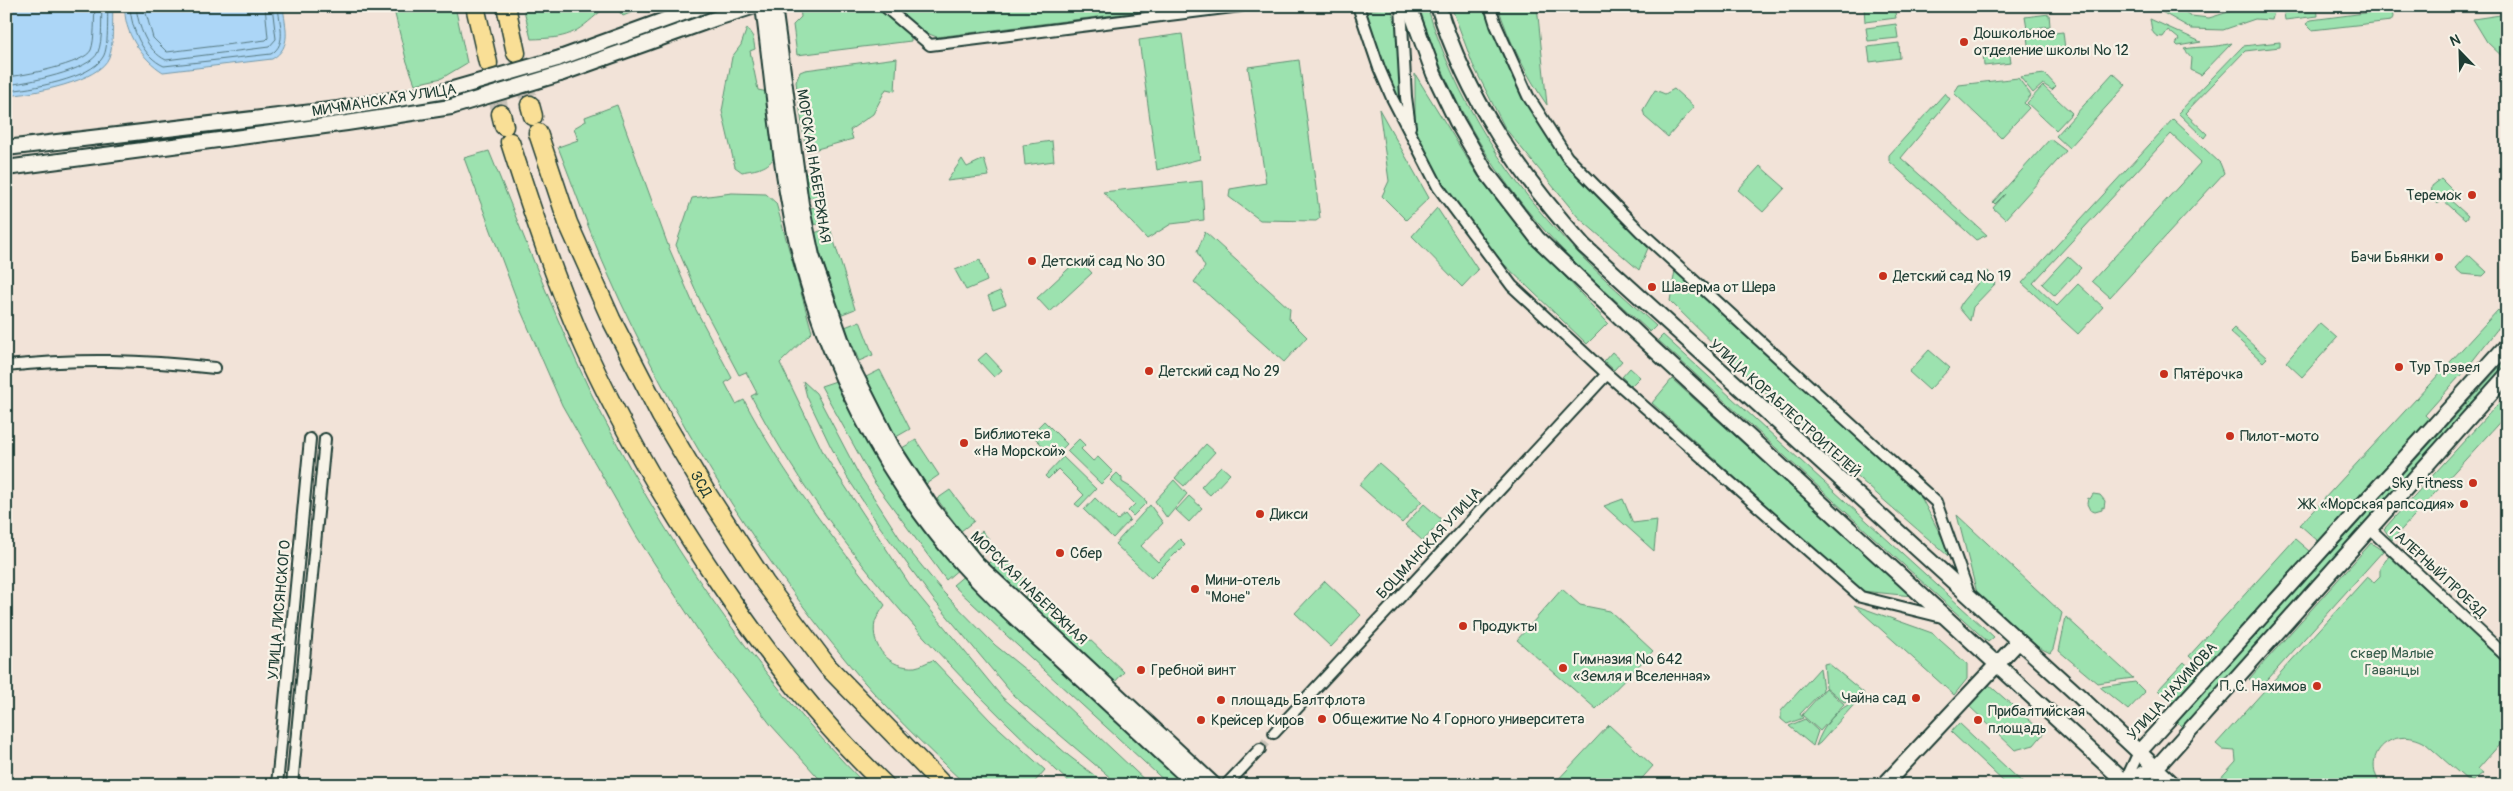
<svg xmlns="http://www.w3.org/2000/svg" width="2513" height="791" viewBox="0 0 2513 791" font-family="Pangolin,sans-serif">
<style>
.green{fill:#9ce2af;stroke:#5e9072}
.water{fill:#acd6f7;stroke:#7499a9}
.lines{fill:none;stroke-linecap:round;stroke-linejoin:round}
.shore{stroke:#577a82;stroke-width:1}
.street-tunnel{stroke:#c8c2b7;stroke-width:10;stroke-dasharray:10 5;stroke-linecap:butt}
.highway-tunnel{stroke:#c8c2b7;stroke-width:18;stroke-dasharray:18 9;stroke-linecap:butt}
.street-casing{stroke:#1f3d34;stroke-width:14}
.secondary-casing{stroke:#1f3d34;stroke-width:18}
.highway-casing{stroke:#1f3d34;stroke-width:21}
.street{stroke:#f7f3e8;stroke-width:10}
.secondary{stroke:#f7f3e8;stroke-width:14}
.highway{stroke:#f9df96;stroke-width:18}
.secondary-bridge-casing{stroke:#1f3d34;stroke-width:18;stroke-linecap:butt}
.secondary-bridge{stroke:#f7f3e8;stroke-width:14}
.poi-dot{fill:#c8321e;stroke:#f7f3e8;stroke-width:2}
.labels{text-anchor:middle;stroke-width:4.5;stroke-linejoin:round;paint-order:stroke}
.poi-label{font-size:15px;fill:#1f3d34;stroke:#f7f3e8;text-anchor:start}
.street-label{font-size:15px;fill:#1f3d34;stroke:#f7f3e8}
.park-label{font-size:15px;fill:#385e4d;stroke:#f7f3e8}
</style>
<rect width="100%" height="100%" fill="#f2e3d8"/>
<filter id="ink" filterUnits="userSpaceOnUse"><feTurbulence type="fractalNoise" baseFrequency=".02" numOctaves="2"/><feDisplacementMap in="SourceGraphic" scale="10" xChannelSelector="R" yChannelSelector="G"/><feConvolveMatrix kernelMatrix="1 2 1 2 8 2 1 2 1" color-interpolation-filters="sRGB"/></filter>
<g filter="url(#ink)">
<path class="green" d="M393,6H455L467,63L442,78L415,84L406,59Z
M523,6H602V10C574,35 569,38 531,39Z
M614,6H647L623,16Z
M875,6L911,37V41L797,55L793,25L801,17L800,7Z
M893,6H1185L937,37L921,31Z
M1391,6L1399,37L1400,96L1398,98L1371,30L1366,11Z
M1419,6H1427C1455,99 1510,185 1578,253C1603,278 1630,302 1656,326L1650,332C1615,299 1578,268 1546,232C1488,168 1444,89 1419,6Z
M1451,6H1485L1567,164L1648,248L1639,270L1578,217L1505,128L1473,65Z
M1498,6H1537L1547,105C1527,76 1508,40 1498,6Z
M1894,6L1896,18L1865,22L1864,7Z
M2158,6H2176L2191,16L2209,18L2248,6H2275V8L2272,20L2255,19L2223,30L2192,29L2160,11Z
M2283,6H2317L2318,16L2285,20Z
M2388,10L2392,11L2393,17L2391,21L2312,30L2306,24L2311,20Z
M2049,14L2050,26L2027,29L2025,17Z
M2507,14V61L2487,42L2473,19Z
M2150,19L2201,42L2178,46L2176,44L2179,39L2168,30L2163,37C2151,37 2152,29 2150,19Z
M1896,24L1898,38L1868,41L1866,28Z
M747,28L753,37L755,49L750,51L758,90L768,92L775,155C769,169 756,169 742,172L735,167L722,111L732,57L741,45Z
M2063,32L2065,49L2029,53L2027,36Z
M1182,34L1200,159L1157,170L1139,40Z
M2280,42V47L2245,51L2185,113L2207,134L2204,138L2178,113L2243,46Z
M1899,43L1900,58L1870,62L1868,47Z
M2232,43L2201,75L2191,70L2192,58L2184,49C2201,46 2215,48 2232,43Z
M2009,49L2011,63L1984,66L1983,52Z
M897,58L895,91L886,89L873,114L850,130L853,139L806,152L796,82L800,72L805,70Z
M1299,60L1320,218L1316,221L1260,220L1229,197L1230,189L1266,183L1248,67Z
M2113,73L2126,85L2069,148L2056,136Z
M1415,74L1478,176L1529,238L1608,323L1587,344L1504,264L1453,201L1415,137Z
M2045,74L2056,86L2052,90L2043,84L2033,93L2020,77Z
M2018,78L2031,95L2024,103L2029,108L2001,138L1954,93L1959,85Z
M2043,86L2072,113L2056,130L2027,103Z
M1674,89L1694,107L1668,137L1645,117L1643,110L1655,90L1665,94Z
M1945,93L1950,99L1901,158L1987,235L1976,240L1889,161V155Z
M617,105L669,248L695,308L732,378L725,383L736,404L744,400C783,474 833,539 885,605C882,610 877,616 875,622C870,647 890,669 915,667C921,666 927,662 933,660L991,721L1045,770L1032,785H966C925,746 884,707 848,663C752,547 670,414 609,276C590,234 575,190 558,147L578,140L574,128L586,121L585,117Z
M1379,109L1429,198L1406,220L1382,196L1389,181Z
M2173,119L2220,163L2224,173L2110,297L2092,281L2201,162L2171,134L2033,283L2057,306L2078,284L2103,307L2078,334L2022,283Z
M2050,139L2066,151L2005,219L1993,208L2005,194L1995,204L1993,202Z
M1052,141L1054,161L1025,165L1023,145Z
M489,151C522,231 553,313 590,391C660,534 753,672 866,785H825L771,725L702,636L637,537L562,405L521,311L464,158Z
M962,159L967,167L984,159L989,176L947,181Z
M1760,166L1785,188L1763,212L1738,190Z
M821,171L824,196L808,198L805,173Z
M2441,179L2454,192L2448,198L2468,216L2465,220L2442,199L2438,204L2431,197L2432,186Z
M1202,181L1204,220L1171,224L1147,239L1103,192Z
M732,193L766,194L776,203L812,332L780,363L824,454L910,585L1002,697L1069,756L1107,785H1072C948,670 830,546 751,396L757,393L746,372L739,375L702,305L676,245L692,198Z
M826,205L829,222L813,225L810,208Z
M1437,208L1478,270L1462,287L1412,236Z
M830,228L855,309L840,315L814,233Z
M1205,232L1290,309L1289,319L1307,337L1284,362L1194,282L1205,267L1197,252Z
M2068,256L2081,268L2055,296L2042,284Z
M2466,256H2470L2487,272L2483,276L2462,274L2455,268Z
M1079,259L1092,273L1050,312L1037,298Z
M980,260L987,281L966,290L955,270Z
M1675,270L1921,497L1954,561C1856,477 1761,392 1670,301Z
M1988,271L1995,284L1973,307L1970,321L1959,308L1962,302Z
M1000,291L1006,304L993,309L988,296Z
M2498,310L2506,318L2467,368L2425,415L2429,419L2318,541L2300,525Z
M860,321L873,355L859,361L845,327Z
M2320,323L2337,338L2302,377L2286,362Z
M2234,328L2267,358L2263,362L2230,332Z
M1663,335L1994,637L1988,642L1658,340Z
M1929,350L1950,368L1929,390L1909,372Z
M1612,352L1622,361L1614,370L1604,361Z
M986,353L1002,370L994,377L978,360Z
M2507,359V368L2182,727L2177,722Z
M1630,368L1640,377L1631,386L1622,377Z
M880,370L910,429L896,437L866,377Z
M1672,379L1912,596L1862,591L1652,403Z
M803,381L816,393L858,473L903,543L944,593L995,645L1043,684L1150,785H1119L1014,696L933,599L880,527L847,477L830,445L807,397Z
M836,381L860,432L894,481L960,568L946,580L874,482L821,386Z
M2507,394V414L2392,540L2384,529Z
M1044,421L1067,444L1054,457L1031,434Z
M1079,439L1085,445L1081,449L1093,461L1098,457L1113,472L1101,484L1067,451Z
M916,440L939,475L926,484L902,448Z
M1206,444L1215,452L1184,486L1175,478Z
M1063,457L1096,489L1079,507L1075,504L1084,495L1058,469L1048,479L1045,476Z
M1379,463L1422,501L1402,523L1359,485Z
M1221,466L1230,474L1210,495L1201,487Z
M1117,473L1122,478V482L1132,488L1147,502L1133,516L1128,511L1135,504L1110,480Z
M1174,480L1187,494L1167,518L1155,501Z
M950,490L974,521L961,531L937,499Z
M2093,494L2100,495L2105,501L2104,508L2102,507V510L2095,512L2090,510L2087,504L2088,498L2090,499Z
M1189,496L1202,508L1189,522L1176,510Z
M1095,498L1118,520L1125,514L1130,520L1113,538L1084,510Z
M1623,499L1633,523L1657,520L1654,551L1604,506Z
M1424,504L1442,520L1423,541L1405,525Z
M1150,505L1163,523L1141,546L1158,562L1180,539L1185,544L1151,578L1115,544Z
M1957,515L2062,613L2053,649L2050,653L2036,646L1977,593Z
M982,531L989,539L977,549L970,541Z
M2295,539L2309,551L2203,669L2189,656Z
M2371,543L2383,551L2260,688L2249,679Z
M998,553L1027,581L1016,593L987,565Z
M2389,556L2507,666V736L2478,769L2483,773L2473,781L2467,780L2425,743C2394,725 2359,753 2381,785H2206L2210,781L2215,784L2236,761L2235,751L2223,750L2216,744L2367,577L2374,582L2380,576V568Z
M966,574L1193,785H1169C1097,718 1024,653 953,585Z
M1325,581L1361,615L1331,647L1295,613Z
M1034,587L1124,672L1112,685L1022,600Z
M1562,589L1580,605L1610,611L1653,651L1596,709L1517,640Z
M1854,605L1932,633L1967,664V679L1954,695Z
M2066,617L2133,678L2097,683L2059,651Z
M2184,662L2198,675L2172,703L2158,690Z
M1828,663L1864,693L1861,697L1844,702L1826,687L1824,664Z
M1820,668L1823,690L1800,714L1803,718L1787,724L1781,719V711Z
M2135,682L2145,692L2128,710L2100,687Z
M1988,684L2044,733L2034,745L2015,750L1967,704Z
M1826,688L1844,704L1820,731L1802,715Z
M1858,700L1820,743L1816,746C1823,725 1837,708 1858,700Z
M1805,719L1818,731L1813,746L1789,726Z
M1959,723L2025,785H2007L1951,732Z
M1609,725L1653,766L1636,785H1553Z"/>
<path class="water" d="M6,6H113C112,20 114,45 109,57C100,82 30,94 6,96Z
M125,6H283C285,27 293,47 272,59L163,72C142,59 123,32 125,6Z"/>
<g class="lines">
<path class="shore" d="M130,6C131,29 143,57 164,66L271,54C288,44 279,23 278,6
M136,6C138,26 147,51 166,60L269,47L276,39L272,6
M144,6L153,38L167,52L266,40L268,38L265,6
M6,77C22,76 85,64 91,50C95,40 94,17 95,6
M6,85C25,83 91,71 98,52C103,40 101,20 102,6
M6,91C30,89 91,79 103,57C109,48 107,18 108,6"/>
<path class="street-tunnel" d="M1260,749L1274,733"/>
<path class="highway-tunnel" d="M516,53L530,105
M488,63L501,114"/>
<g class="street-casing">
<path id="street" d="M884,6L930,45L1225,8L1227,6
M1358,6L1379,68L1392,98L1438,187L1512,286L1607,374L1861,597L1946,618
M1401,6L1406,97L1410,127
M1490,6L1496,25L1528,96L1567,157L1640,231L1936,502L1969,594
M1225,8L1241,6
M6,366C81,358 141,360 215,368
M2370,529L2507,657
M1274,733L1607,374
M2127,784L2125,782L2139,752
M277,785L310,439
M292,785L325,439
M1226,785L1260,749"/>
</g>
<g class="secondary-casing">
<path id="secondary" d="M763,6C774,90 780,177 801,259C829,366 882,471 953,554C985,591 1021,623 1056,655C1103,699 1150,742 1196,785
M774,6L801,204L812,256L849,362L892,447L933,510L976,563L1214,785
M1409,6L1434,74L1457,122L1486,172L1537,238L1647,343L2125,782L2156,768L2507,375
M1438,6C1467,99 1520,175 1584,246L2078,695L2174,785
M557,59L703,6
M560,74L717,18L755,6
M6,148L338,109L446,91
M6,168L347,123L451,107
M2139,752L2507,345
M1884,785L2018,642"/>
</g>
<g class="highway-casing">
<g id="highway">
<path d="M475,6L488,63"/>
<path d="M506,6L516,53"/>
<path d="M530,105L533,116"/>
<path d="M501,114L504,126"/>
<path id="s1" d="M538,133L568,223L611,319L661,416L706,492L765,583L828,667L943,785"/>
<path d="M510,142C530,205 551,269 577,330C616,420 665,503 720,584C769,656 821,724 885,785"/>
</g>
</g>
<use href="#street" class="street"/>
<use href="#secondary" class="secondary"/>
<use href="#highway" class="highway"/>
<g class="secondary-bridge-casing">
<path id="secondary-bridge" d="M446,91L557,59
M451,107L560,74"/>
</g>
<use href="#secondary-bridge" class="secondary-bridge"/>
</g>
</g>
<g class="poi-dot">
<circle cx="1964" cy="42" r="5"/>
<circle cx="2472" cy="195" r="5"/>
<circle cx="2439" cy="257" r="5"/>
<circle cx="1032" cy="261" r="5"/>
<circle cx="1883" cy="276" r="5"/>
<circle cx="1652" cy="287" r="5"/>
<circle cx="2399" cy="367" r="5"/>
<circle cx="1149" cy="371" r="5"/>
<circle cx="2164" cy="374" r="5"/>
<circle cx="2230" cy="436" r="5"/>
<circle cx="964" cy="443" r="5"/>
<circle cx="2473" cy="483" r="5"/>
<circle cx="2464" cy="504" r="5"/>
<circle cx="1260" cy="514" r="5"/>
<circle cx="1060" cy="553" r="5"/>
<circle cx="1195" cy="589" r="5"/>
<circle cx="1463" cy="626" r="5"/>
<circle cx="1563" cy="668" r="5"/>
<circle cx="1141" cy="670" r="5"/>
<circle cx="2317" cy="686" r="5"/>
<circle cx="1916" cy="698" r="5"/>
<circle cx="1221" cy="700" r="5"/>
<circle cx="1322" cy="719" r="5"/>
<circle cx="1201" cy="720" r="5"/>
<circle cx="1978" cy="720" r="5"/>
</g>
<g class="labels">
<g class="poi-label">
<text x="1974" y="38">Дошкольное<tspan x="1974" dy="17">отделение школы № 12</tspan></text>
<text x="2462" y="200" text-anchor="end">Теремок</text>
<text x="2429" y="262" text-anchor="end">Бачи Бьянки</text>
<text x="1042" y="266">Детский сад № 30</text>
<text x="1893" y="281">Детский сад № 19</text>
<text x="1662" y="292">Шаверма от Шера</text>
<text x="2409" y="372">Тур Трэвел</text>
<text x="1159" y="376">Детский сад № 29</text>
<text x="2174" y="379">Пятёрочка</text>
<text x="974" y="439">Библиотека<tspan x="974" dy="17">«На Морской»</tspan></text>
<text x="2240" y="441">Пилот-мото</text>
<text x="2463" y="488" text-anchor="end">Sky Fitness</text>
<text x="2454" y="509" text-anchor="end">ЖК «Морская рапсодия»</text>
<text x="1270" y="519">Дикси</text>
<text x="1070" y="558">Сбер</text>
<text x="1205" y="585">Мини-отель<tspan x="1205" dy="17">"Моне"</tspan></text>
<text x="1473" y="631">Продукты</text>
<text x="1573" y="664">Гимназия № 642<tspan x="1573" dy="17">«Земля и Вселенная»</tspan></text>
<text x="1151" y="675">Гребной винт</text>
<text x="2307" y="691" text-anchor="end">П. С. Нахимов</text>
<text x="1906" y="703" text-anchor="end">Чайна сад</text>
<text x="1231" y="705">площадь Балтфлота</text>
<text x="1988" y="716">Прибалтийская<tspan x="1988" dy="17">площадь</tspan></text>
<text x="1332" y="724">Общежитие № 4 Горного университета</text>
<text x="1211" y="725">Крейсер Киров</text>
</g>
<g class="street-label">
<text transform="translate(384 100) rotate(-9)" y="5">МИЧМАНСКАЯ УЛИЦА</text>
<text transform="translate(814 166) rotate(81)" y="5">МОРСКАЯ НАБЕРЕЖНАЯ</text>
<text transform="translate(1785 408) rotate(42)" y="5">УЛИЦА КОРАБЛЕСТРОИТЕЛЕЙ</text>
<text dy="5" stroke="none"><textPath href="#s1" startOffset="388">ЗСД</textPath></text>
<text transform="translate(1429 543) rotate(-47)" y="5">БОЦМАНСКАЯ УЛИЦА</text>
<text transform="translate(2438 572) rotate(43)" y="5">ГАЛЕРНЫЙ ПРОЕЗД</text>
<text transform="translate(1029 588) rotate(44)" y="5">МОРСКАЯ НАБЕРЕЖНАЯ</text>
<text transform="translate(279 610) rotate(-85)" y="5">УЛИЦА ЛИСЯНСКОГО</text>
<text transform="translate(2172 691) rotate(-48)" y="5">УЛИЦА НАХИМОВА</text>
</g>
<g class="park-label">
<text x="2392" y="658">сквер Малые<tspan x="2392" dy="17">Гаванцы</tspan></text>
</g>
</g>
<rect width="2513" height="791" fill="none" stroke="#f7f3e8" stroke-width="25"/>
<rect x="12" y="12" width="2488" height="766" fill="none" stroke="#1f3d34" stroke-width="2" filter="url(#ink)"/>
<g transform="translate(2460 52) rotate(337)" stroke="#f7f3e8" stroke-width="4" paint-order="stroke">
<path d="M0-4L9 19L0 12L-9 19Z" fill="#1f3d34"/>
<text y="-8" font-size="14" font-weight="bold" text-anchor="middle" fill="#1f3d34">N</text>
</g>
</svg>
